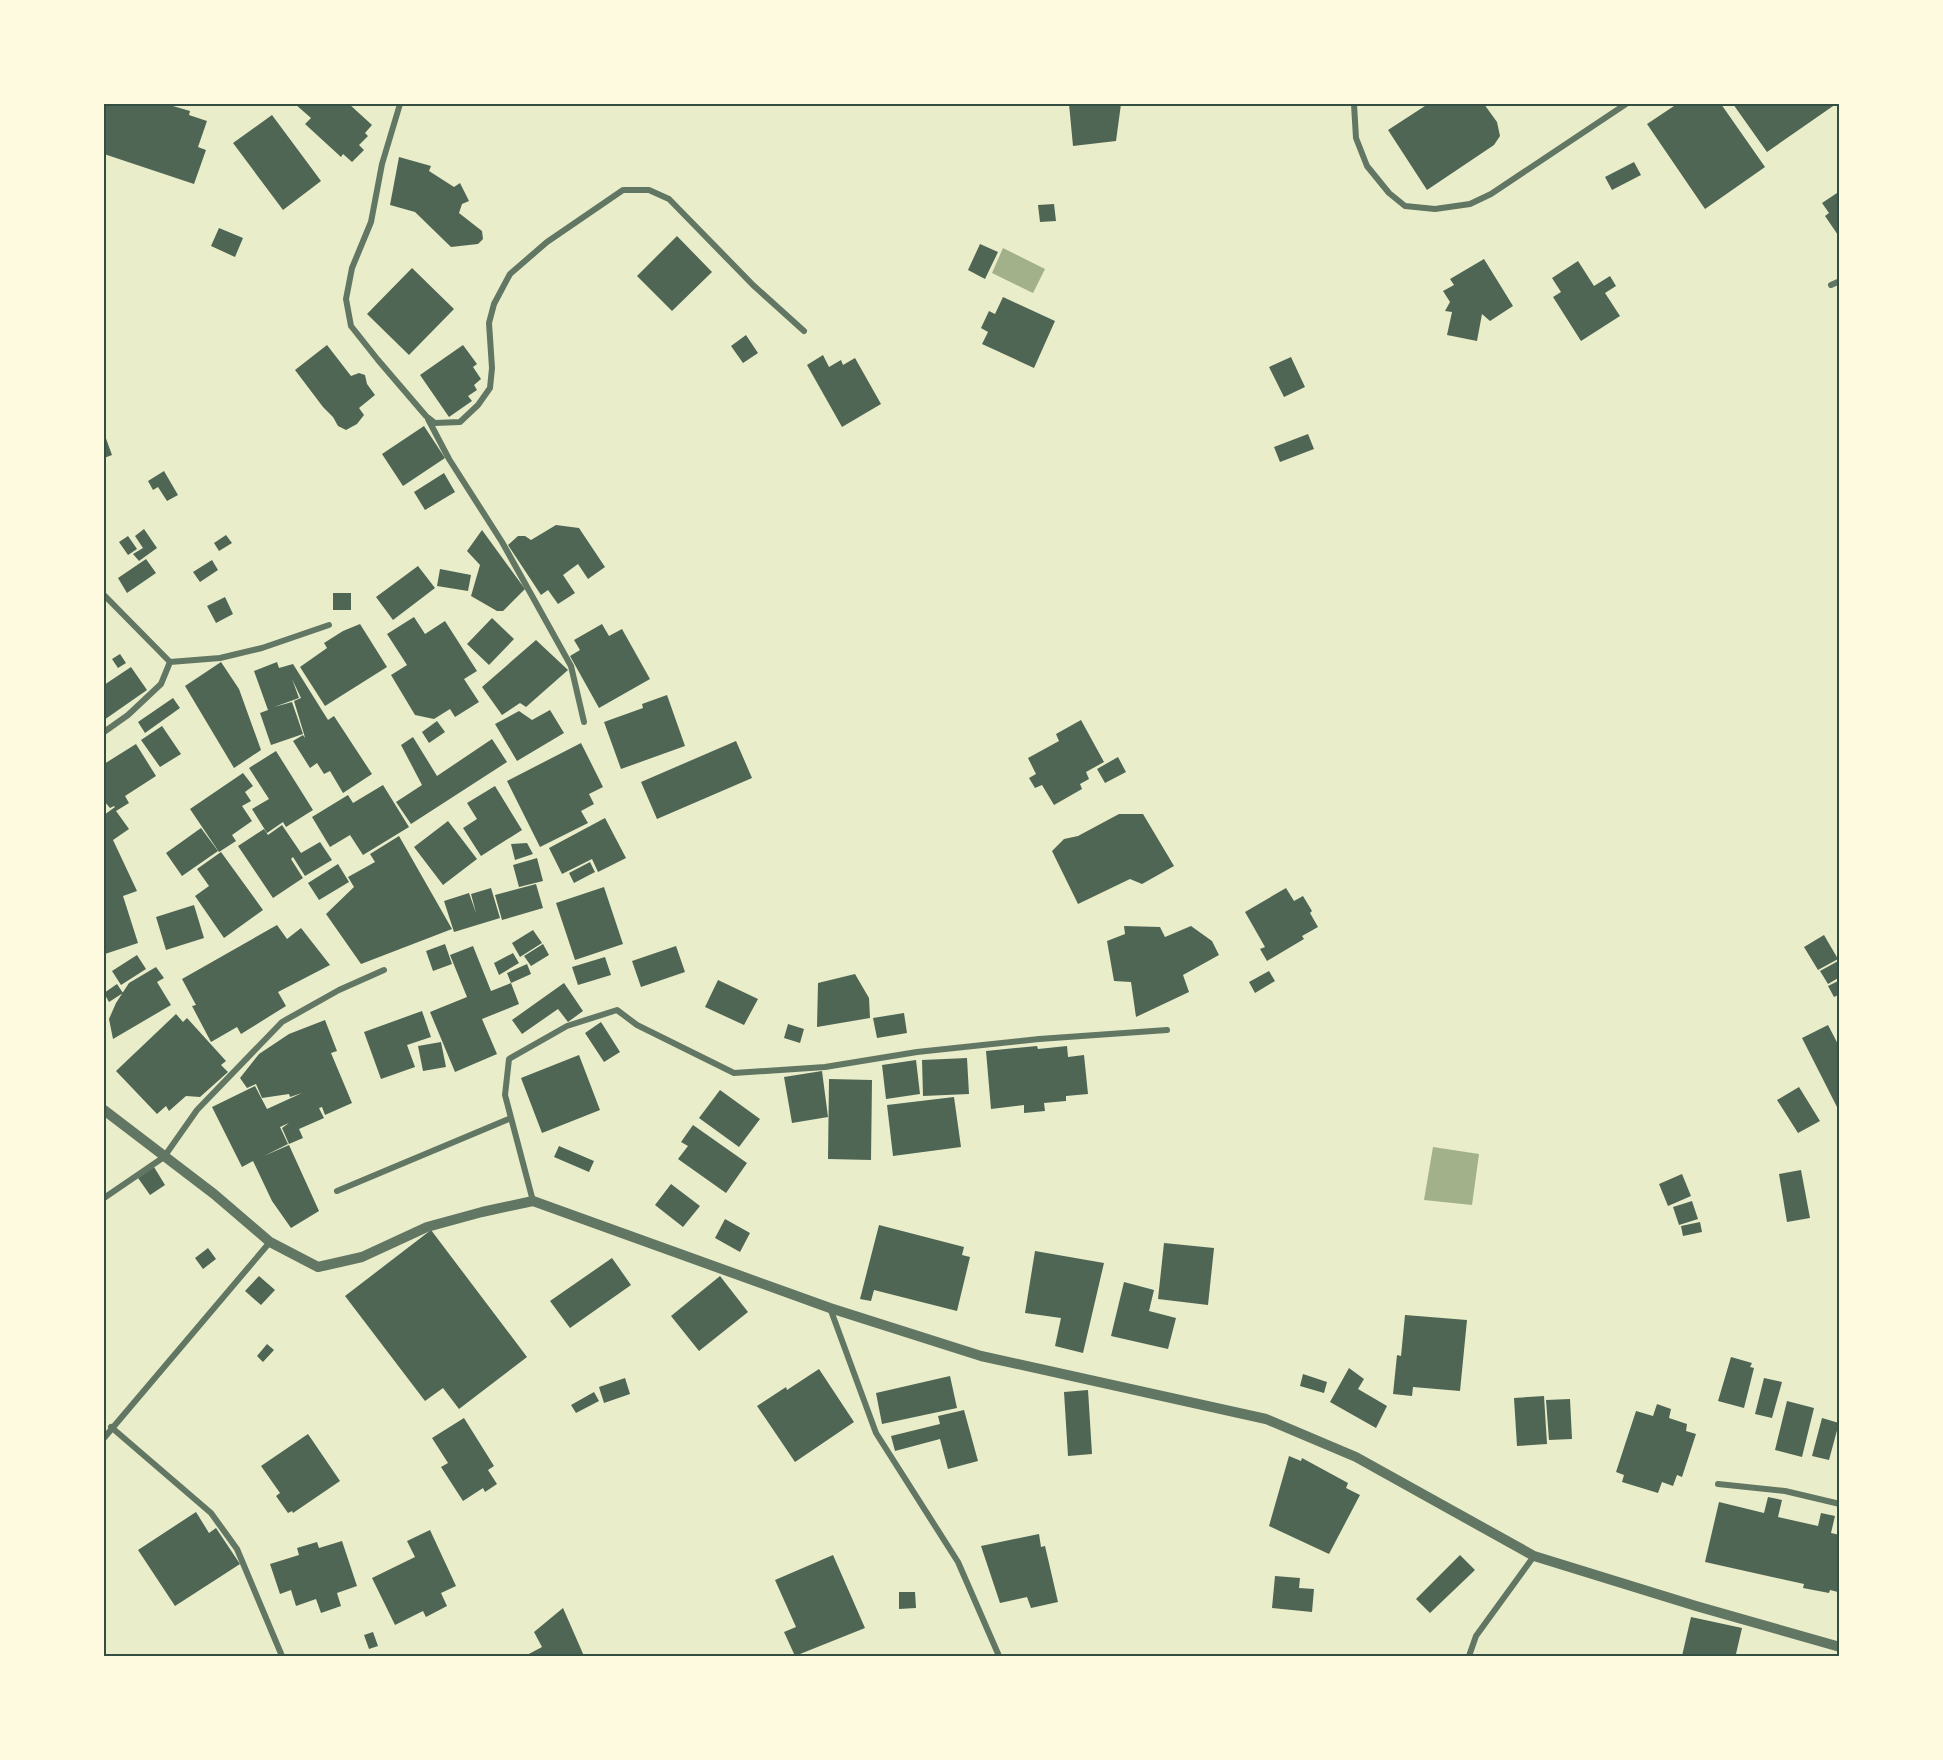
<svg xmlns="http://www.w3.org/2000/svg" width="1943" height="1760" viewBox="0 0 1943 1760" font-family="Cabin,sans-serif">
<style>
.water{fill:#a3b18a}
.building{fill:#4f6655}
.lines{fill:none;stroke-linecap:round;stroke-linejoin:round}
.minor{stroke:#617663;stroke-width:6}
.tertiary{stroke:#617663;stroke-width:10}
.neatline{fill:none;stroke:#344e41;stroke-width:2}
</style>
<rect width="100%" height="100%" fill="#e9edc9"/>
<path class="water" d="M1003,248L1045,269L1033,293L992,273Z
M1433,1147L1479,1154L1472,1205L1424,1200Z"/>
<path class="building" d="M104,104H155L163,106L164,104H166L190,111L189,115L207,121L198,147L206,150L194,184L104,154Z
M295,104H349L372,125L365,133L368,136L359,145L364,150L352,162L343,154L341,157L305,124L311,118Z
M1069,104H1121L1116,141L1073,146Z
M1428,104H1484L1497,122L1500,136L1494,145L1427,190L1388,130Z
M1677,104H1721L1765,167L1705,209L1647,124Z
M1733,104H1836L1767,152Z
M272,115L321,181L283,210L233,143Z
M399,157L431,166L429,171L454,187L460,183L469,201L462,204L459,213L482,231L483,239L478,244L451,247L415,212L390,205Z
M1634,162L1641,175L1612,190L1605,177Z
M1840,191V238L1825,216L1829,213L1822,203Z
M1054,204L1056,221L1040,222L1038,205Z
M219,228L243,238L235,257L211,246Z
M677,236L712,272L672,311L637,276Z
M980,244L998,252L985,279L968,270Z
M1484,259L1513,306L1490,321L1482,314L1477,341L1447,335L1452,312L1445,311L1450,302L1443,291L1454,285L1450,279Z
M1578,261L1594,286L1610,276L1616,286L1605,293L1620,316L1581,341L1553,297L1561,292L1552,278Z
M412,268L454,309L409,355L367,314Z
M1003,297L1055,321L1034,368L982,344L988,332L981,328L989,311L995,314Z
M746,335L758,353L743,363L731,346Z
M327,345L351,376L359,373L365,375L367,384L375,395L359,408L364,415L357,424L346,430L338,426L333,417L323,407L295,370Z
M463,345L477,364L473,367L481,379L474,385L477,390L468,396L472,401L449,417L420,375Z
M823,355L829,367L841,360L843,365L855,358L881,404L842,427L807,365Z
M1291,357L1305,387L1284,397L1269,367Z
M424,426L445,458L403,486L382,454Z
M104,433L112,455L104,458Z
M1308,434L1314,449L1280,462L1274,447Z
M164,471L178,495L167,501L158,487L153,490L148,481Z
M444,473L455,492L425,510L414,492Z
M556,525L579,528L605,567L588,579L578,564L563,575L575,593L558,604L548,590L541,595L508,545L518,536H525L531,540Z
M144,529L157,548L139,561L133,554L143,548L135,536Z
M482,530L525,589L503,611H497L471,596L480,565L467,551Z
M226,535L232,543L219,551L214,543Z
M128,536L137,549L128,555L119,542Z
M146,559L156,573L127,593L118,578Z
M212,560L218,570L200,582L193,572Z
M418,566L435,588L393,620L376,597Z
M440,569L471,575L468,591L437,586Z
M333,593H351V610H333Z
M225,597L233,614L216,623L207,606Z
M414,617L425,634L445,621L477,671L464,679L479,702L455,717L450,709L434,719L415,715L391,675L407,665L387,634Z
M492,618L514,639L489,665L467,644Z
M360,624L387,667L325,706L300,667L327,648L324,643L343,631Z
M602,624L609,636L622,629L650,679L599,708L570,656L580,650L574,640Z
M536,640L568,670L526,707L520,703L502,715L482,687Z
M120,654L126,663L118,668L112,659Z
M221,662L239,689L261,750L234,768L185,686Z
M277,662L279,668L293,664L328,720L334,716L372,774L343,793L330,771L324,774L317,763L310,768L293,741L303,735L305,738L304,734L306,733L304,734L294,701L301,698L292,679L299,698L274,707L292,702L303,734L271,745L260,713L268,710L254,671Z
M131,667L147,690L104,720V685Z
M667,695L685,746L621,769L604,722L643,708L642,704Z
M173,698L180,708L145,733L138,722Z
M550,710L564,733L517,761L495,724L519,711L532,720Z
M1081,720L1104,762L1086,772L1089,779L1080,784L1082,789L1054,805L1042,785L1035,788L1029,778L1036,774L1028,758L1059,741L1056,734Z
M437,721L445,732L429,743L422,732Z
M162,726L181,754L160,767L141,740Z
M413,737L437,776L492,739L507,762L411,824L396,802L422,785L401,745Z
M736,741L752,778L657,819L641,782Z
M581,743L603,787L589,794L594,804L581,811L588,823L540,847L507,781Z
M136,744L156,776L125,796L129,803L116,811L129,829L113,840L137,891L123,896L138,943L105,954L104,947V815L115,807L114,806L110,808L104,801V764L108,770L104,764Z
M276,751L313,810L286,827L283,822L267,833L252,809L269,799L249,768Z
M1118,757L1126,772L1105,783L1097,769Z
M243,773L253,786L245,792L251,801L242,806L252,821L232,835L236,841L219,852L190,809Z
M383,785L409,827L363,855L350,835L330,847L312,817L348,795L353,803Z
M495,786L522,830L481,856L463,828L477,819L467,803Z
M1119,814H1143L1174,866L1142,884L1130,879L1078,904L1052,851L1064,839L1078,836Z
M605,818L626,858L598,872L592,859L562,874L549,848Z
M448,821L477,859L443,885L414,847Z
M282,825L301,853L320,842L332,860L305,876L293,857L291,859L303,878L273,898L238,846L264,829L268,835Z
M201,828L218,851L182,876L166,853Z
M399,836L452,929L361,964L326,914L354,887L348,877L375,862L370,854Z
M527,843L533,854L515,860L511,844Z
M221,852L263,910L224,938L195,896L209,886L197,869Z
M537,858L543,881L519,887L513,865Z
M590,862L595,872L574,883L569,873Z
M338,864L349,882L319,900L308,883Z
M536,884L543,908L502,920L495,895Z
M604,887L623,944L575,960L556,903Z
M491,888L500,918L454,932L444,901L469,893L476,913L471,894Z
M1286,888L1294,901L1303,896L1312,911L1310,913L1318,927L1302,936L1304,939L1267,961L1260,949L1265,947L1245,912Z
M194,905L204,938L166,950L156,917Z
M277,925L287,939L301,928L330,965L278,992L286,1006L241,1034L237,1027L211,1042L192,1006L196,1005L182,979Z
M1124,926L1160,927L1165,937L1191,926L1212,941L1219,955L1183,975L1189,992L1136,1017L1131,982L1114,981L1107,941L1125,934Z
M533,930L542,943L520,957L512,943Z
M1824,935L1838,959L1818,970L1804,947Z
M445,944L452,964L433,971L426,951Z
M543,944L549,955L531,966L524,956Z
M473,946L491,991L511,983L519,1004L482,1019L497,1054L455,1072L430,1012L467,997L450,955Z
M676,946L685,972L641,987L632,961Z
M513,953L519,963L499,975L494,963Z
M137,955L146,969L121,985L112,971Z
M605,957L611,975L578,985L572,967Z
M1840,960V977L1828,984L1820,971Z
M527,964L531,974L511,983L507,973Z
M156,967L164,978L157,982L171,1005L113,1039L109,1019L116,1003L129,983Z
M1269,971L1275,981L1255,993L1249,982Z
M855,974L869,998L870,1018L817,1027L818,983Z
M718,980L758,999L744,1025L705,1007Z
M1840,980V994L1834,997L1828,986Z
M564,983L583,1011L568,1022L558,1009L522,1034L512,1020Z
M117,984L123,993L109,1002L104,993Z
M422,1011L431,1037L407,1045L415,1067L381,1079L364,1032Z
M904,1013L907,1033L877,1038L873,1018Z
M176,1014L183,1022L187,1018L226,1061L221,1065L228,1072L200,1097L186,1096L169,1111L166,1106L157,1114L116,1071Z
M325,1020L337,1051L331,1053L352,1103L325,1115L322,1107L319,1108L324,1118L299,1129L303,1138L289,1144L282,1128L289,1123L280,1127L288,1144L264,1156L289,1145L319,1211L291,1228L272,1201L253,1161L242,1167L212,1107L255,1086L267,1109L302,1093L290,1097L289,1094L262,1098L256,1084L247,1088L240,1078L259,1054L289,1034Z
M601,1022L620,1052L604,1062L585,1033Z
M788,1024L804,1029L800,1043L784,1038Z
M1828,1025L1840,1048V1106L1837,1107L1802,1038Z
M441,1042L446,1067L423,1071L418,1046Z
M1037,1046L1038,1049L1067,1046L1068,1057L1084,1055L1088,1094L1066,1096V1101L1044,1103L1045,1111L1024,1113V1105L991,1109L986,1051Z
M579,1055L600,1110L542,1133L521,1078Z
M967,1058L969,1094L923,1096L922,1060Z
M916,1060L920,1094L886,1099L882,1065Z
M822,1071L828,1117L792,1123L784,1077Z
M829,1079L872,1080L871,1160L828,1159Z
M1799,1087L1820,1121L1798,1133L1777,1100Z
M720,1090L760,1119L739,1147L699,1118Z
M954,1097L961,1147L893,1156L887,1105Z
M693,1125L747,1163L726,1193L678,1159L688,1146L681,1142Z
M559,1146L594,1161L589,1172L554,1157Z
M154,1167L165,1185L150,1195L138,1178Z
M1801,1170L1810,1218L1787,1222L1779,1174Z
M1682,1174L1691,1196L1668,1206L1659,1184Z
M671,1184L700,1206L683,1227L655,1205Z
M1692,1201L1698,1219L1679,1225L1673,1207Z
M725,1219L750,1233L740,1252L715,1238Z
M1700,1222L1702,1232L1683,1236L1681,1226Z
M879,1225L964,1247L962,1255L970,1257L957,1311L874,1290L871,1301L860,1299Z
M431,1230L527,1357L459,1409L443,1388L425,1401L345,1296Z
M1164,1243L1214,1248L1208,1305L1158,1299Z
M208,1248L216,1259L203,1269L195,1258Z
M1035,1251L1104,1263L1083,1353L1055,1346L1061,1318L1025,1313Z
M612,1258L631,1285L570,1328L550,1301Z
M259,1276L275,1290L261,1305L245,1291Z
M720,1276L748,1312L699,1351L671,1316Z
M1124,1282L1154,1290L1149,1311L1176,1318L1168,1349L1111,1336Z
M1405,1315L1467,1320L1460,1391L1413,1387L1412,1396L1393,1394L1397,1355L1401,1356Z
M267,1344L274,1350L263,1362L257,1356Z
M1731,1357L1752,1363L1750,1367L1754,1368L1744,1408L1718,1401Z
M1349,1368L1364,1379L1358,1389L1387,1406L1376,1428L1330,1402Z
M819,1369L854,1422L795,1462L757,1406L786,1387L787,1390Z
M1303,1374L1327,1382L1324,1393L1300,1386Z
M950,1376L957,1408L882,1424L876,1393Z
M625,1378L630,1394L604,1403L599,1387Z
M1764,1378L1782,1382L1772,1418L1755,1414Z
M1088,1390L1092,1454L1068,1456L1064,1392Z
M594,1392L599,1401L576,1413L571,1405Z
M1544,1396L1547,1444L1517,1446L1514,1398Z
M1570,1399L1572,1439L1549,1440L1546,1400Z
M1787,1401L1814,1408L1802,1457L1775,1450Z
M1657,1404L1671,1409L1669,1418L1687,1424L1686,1431L1696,1434L1682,1477L1677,1475L1673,1486L1662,1482L1658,1493L1622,1482L1624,1475L1616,1472L1636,1411L1653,1416Z
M964,1410L978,1461L948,1469L940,1439L895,1451L891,1436L940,1424L938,1416Z
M464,1418L494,1466L488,1470L497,1484L485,1492L483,1488L463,1501L441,1467L448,1463L432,1438Z
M1822,1418L1839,1423L1829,1460L1812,1456Z
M308,1434L340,1481L293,1513L292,1511L288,1513L276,1496L280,1493L261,1466Z
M1289,1456L1301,1461L1302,1458L1348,1483L1346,1488L1360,1495L1329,1554L1269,1526Z
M1768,1497L1782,1500L1778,1517L1818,1526L1821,1513L1835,1516L1831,1533L1840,1535L1838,1592L1830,1590L1829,1593L1803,1588L1804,1584L1705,1562L1719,1502L1764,1513Z
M196,1512L209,1533L216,1528L240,1564L175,1606L138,1550Z
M430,1530L456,1586L441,1593L447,1606L426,1617L423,1611L395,1625L372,1578L415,1557L407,1541Z
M1039,1534L1041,1547L1045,1546L1058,1602L1031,1608L1027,1597L1000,1603L981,1546Z
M342,1541L357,1586L337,1593L341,1606L321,1613L316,1599L296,1606L291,1590L280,1594L270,1564L299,1555L297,1548L317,1542L319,1548Z
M833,1555L865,1628L795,1656L784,1632L796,1627L775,1580Z
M1460,1555L1475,1570L1430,1613L1416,1599Z
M1275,1576L1300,1578L1299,1588L1314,1589L1312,1612L1272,1608Z
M899,1592H915L916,1608L899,1609Z
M563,1608L584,1656H525L542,1647L534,1632Z
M1691,1617L1742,1628L1736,1654L1744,1656H1682Z
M373,1632L378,1646L369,1649L364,1635Z"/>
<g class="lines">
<path class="minor" d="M400,104L382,164L371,222L352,268L346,299L351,326L378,360L426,416L435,423L460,422L478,405L490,388L492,368L489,323L494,304L510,274L547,242L623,190H649L669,199L753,285L804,331
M1354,104L1356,138L1367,166L1389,193L1405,206L1435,209L1470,204L1491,194L1626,104
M1831,285L1840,281
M428,419L449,459L502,542L571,666L584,722
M104,595L170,662L161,684L128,715L104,732
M170,662L220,658L262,648L329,625
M337,1191L511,1118
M104,1198L164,1157L197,1110L282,1022L339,990L384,970
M533,1201L505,1095L509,1059L567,1026L617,1010L637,1025L734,1073L825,1067L917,1052L1039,1039L1167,1030
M830,1308L876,1433L958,1562L999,1656
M111,1427L211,1513L237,1549L282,1656
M104,1438L270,1242
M1718,1484L1785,1491L1840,1504
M1469,1656L1476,1636L1534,1556"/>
<path class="tertiary" d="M104,1110L214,1194L270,1242L318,1267L362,1257L427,1227L482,1212L533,1201L830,1308L981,1356L1266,1419L1356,1457L1534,1556L1696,1606L1840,1647"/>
</g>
<rect width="1943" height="1760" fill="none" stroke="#fefae0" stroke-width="210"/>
<rect x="105" y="105" width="1733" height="1550" class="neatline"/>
</svg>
